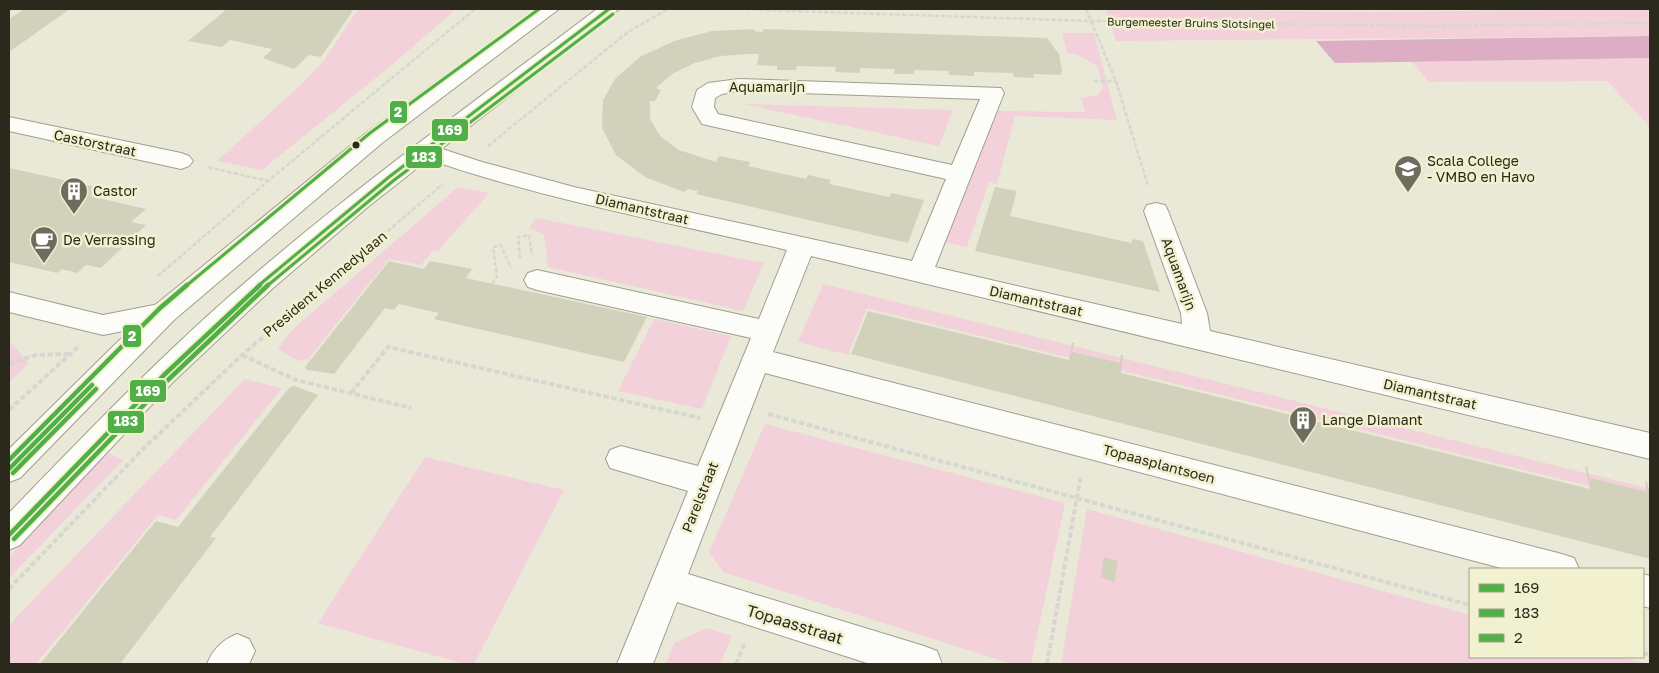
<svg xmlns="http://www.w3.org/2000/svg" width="1659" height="673" viewBox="0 0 1659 673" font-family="'Golos Text',sans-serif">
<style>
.green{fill:#f3d1db}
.water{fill:#ddaec3}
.building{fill:#d2d1bc}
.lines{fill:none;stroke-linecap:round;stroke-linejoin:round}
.street-casing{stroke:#9f9e90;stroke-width:2}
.secondary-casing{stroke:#9f9e90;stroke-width:2}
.path-far1{stroke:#d7d7d1;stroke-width:2.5;stroke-dasharray:4.5 2;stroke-linecap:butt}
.path{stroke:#d7d7d1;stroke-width:4;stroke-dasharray:5.5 2.5;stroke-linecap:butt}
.street{fill:#fcfcf9;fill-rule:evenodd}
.secondary{fill:#fcfcf9;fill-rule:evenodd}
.bus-1-far1-casing{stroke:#f2f1cf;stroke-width:6}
.bus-1-casing{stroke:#f2f1cf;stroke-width:8}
.bus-2-far1-casing{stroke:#f2f1cf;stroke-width:6}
.bus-2-casing{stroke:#f2f1cf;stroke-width:8}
.bus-3-far1-casing{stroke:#f2f1cf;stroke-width:6}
.bus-3-casing{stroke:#f2f1cf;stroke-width:8}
.bus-1-far1{stroke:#50af46;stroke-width:3}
.bus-1{stroke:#50af46;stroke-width:4.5}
.bus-2-far1{stroke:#50af46;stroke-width:3}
.bus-2{stroke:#50af46;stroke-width:4.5}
.bus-3-far1{stroke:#50af46;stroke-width:3}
.bus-3{stroke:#50af46;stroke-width:4.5}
.bus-dot{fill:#2a291c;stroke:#f2f1cf;stroke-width:2}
.labels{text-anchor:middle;stroke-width:5;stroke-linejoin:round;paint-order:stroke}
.far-street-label{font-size:11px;fill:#2a291c;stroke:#f2f1cf}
.street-label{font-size:14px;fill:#2a291c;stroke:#f2f1cf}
.poi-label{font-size:14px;fill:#2a291c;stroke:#f2f1cf;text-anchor:start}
.near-street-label{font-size:16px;fill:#2a291c;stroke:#f2f1cf}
.line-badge{stroke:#f2f1cf;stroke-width:2}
.badge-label{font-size:14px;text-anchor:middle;font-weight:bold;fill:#fff}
</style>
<rect width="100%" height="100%" fill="#eae9d7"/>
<path class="green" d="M358,9H456L393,64L262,170L217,161L305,81L325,59Z
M1106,9L1370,12L1650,9V36L1116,41Z
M1062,33H1094L1117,120L1015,116L997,184L989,182L967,247L944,242L997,111L1085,112L1081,98L1098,95L1103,87L1097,66L1078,55L1067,53Z
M1650,58V127L1607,81L1429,82L1412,62Z
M744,104L953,110L939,146Z
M458,187L489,193L438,251L434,250L421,265L389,259L308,359L298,361L278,349L292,330Z
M536,218L764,263L743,311L548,267L544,235L529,228Z
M823,284L1650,489V501L867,308L848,355L798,342Z
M654,319L731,336L702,409L618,391Z
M9,341L29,363L9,383Z
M245,379L282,388L176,520L158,515L36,664H9V625Z
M765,424L1065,503L1031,664H1012L723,572L709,552Z
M107,452L123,460L9,578V557Z
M425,457L564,490L474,664H465L318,623Z
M1087,509L1470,615V657H1620L1647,664H1061Z
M707,628L732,636L720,664H666L674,643Z"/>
<path class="water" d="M1650,36V58L1335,63L1316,41Z"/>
<path class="building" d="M24,9H70L9,52V19Z
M227,9H354L321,57L309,55L294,69L263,58L272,49L230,40L222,47L188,41Z
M754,29L753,31L763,32V29L1047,38L1059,54L1062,70L1061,75L1033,74L1034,78L1014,77L1013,73L974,72V76L949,75V71L914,70V74H894L895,69L860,68V73L835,72L836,67L797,66L796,70H777V66L757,65L759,54H748L721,56L695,63L672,74L656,88L661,90L655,101H650V119L660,136L679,150L716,162L719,156L750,162L748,166L806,179L808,175L831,180L829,184L889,197L891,193L924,200L908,243L696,194L698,191L688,189L684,192L645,177L616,155L602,128L603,100L615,79L640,57L674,41L712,31Z
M9,168L100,188L90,196L146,209L131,222L146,225L101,268L86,265L77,273L62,269L57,273L9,262Z
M995,187L1017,191L1010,216L1131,243L1132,239L1143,241L1160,292L975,251Z
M389,261L424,269L430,261L472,269L466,278L647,317L624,362L434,319L439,313L399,304L394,310L385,308L334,374L307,370L305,367Z
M868,311L1069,360L1072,343H1074L1072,352L1120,363L1121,355H1123L1121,373L1590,489L1585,466L1587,467L1590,478L1647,492L1645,481L1647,482L1650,493V559L851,354Z
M294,386L318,395L210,537L216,538L120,664H40L156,521L178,527L289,388Z
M1104,557L1118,561L1114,582L1101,577Z"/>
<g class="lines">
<g class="street-casing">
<path id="street" d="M739,79L1001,88L1004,93L935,267L1182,324L1181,313L1144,211L1147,205L1156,203L1165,205L1168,211L1207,313L1210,331L1650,433V459L811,256L773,352L1562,554L1574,558L1579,569H1505L765,373L688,574L924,646L937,651L942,664H870L677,602L653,664H617L688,491L610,468L606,459L610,450L621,446L698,466L751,338L537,290L528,287L524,280L528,273L537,270L759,319L787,250C662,221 537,198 416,155L412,150L416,145L424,143L482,162L574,187L912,261L946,179L702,124L692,107L697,90L708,83ZM739,91L980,99L952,165L718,114L714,107L715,98L722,94Z
M9,117L181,153L189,156L193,161L189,166L181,169L9,131Z
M9,292L103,315L164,303L174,306L177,313L174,320L164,323L103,335L9,312Z
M1643,574L1650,576V608L1643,606Z
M237,634L249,639L255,651L249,664H207C213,649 222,640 237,634Z"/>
</g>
<g class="secondary-casing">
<path id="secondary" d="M537,9H559L382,143L174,320L20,478L9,482V449L154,306L366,133Z
M597,9H619L369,206L273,288L173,382L20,545L9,550V513C88,431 168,348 255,274C365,180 482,96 597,9Z"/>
</g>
<path class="path-far1" d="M733,9L1090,21L1432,26L1650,23
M1086,9L1116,81L1148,186
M1094,81H1116
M488,146L628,32L668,9
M208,167L268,181
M520,258L518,237L529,235L532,255
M158,276L268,181L475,9
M492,284L497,277L493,247L501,245L511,268
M323,286L443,184"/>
<path class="path" d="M242,355L296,380L411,408
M9,364L35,355L69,354
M351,393L388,347L700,418
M9,410L79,346
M768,414L1470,605
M9,589L142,450L242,355L324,285
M1643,653L1650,655
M736,664L745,643
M1047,664L1081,475"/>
<use href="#street" class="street"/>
<use href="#secondary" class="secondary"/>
<g class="bus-1-far1-casing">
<path id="bus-1-far1" d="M258,286L389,177L609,9"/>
</g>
<g class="bus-1-casing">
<path id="bus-1" d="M9,469L92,385
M9,535L164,375L260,285"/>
</g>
<g class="bus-2-far1-casing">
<path id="bus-2-far1" d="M267,286L393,181L613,14"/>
</g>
<g class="bus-2-casing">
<path id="bus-2" d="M13,473L96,389
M14,539L169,379L268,285"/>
</g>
<g class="bus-3-far1-casing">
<path id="bus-3-far1" d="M186,286L370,133L539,9"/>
</g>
<g class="bus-3-casing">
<path id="bus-3" d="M9,460L160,308L187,285"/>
</g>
<use href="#bus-1-far1" class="bus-1-far1"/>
<use href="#bus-1" class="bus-1"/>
<use href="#bus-2-far1" class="bus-2-far1"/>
<use href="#bus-2" class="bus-2"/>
<use href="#bus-3-far1" class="bus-3-far1"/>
<use href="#bus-3" class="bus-3"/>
</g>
<defs>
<g id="university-pin" transform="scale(1.4375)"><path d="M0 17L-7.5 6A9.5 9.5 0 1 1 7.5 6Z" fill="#6d6c5d" stroke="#f2f1cf"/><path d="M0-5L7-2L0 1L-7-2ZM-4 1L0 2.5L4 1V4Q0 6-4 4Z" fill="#fff"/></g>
<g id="building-pin" transform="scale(1.4375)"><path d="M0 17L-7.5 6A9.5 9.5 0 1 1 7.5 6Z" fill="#6d6c5d" stroke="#f2f1cf"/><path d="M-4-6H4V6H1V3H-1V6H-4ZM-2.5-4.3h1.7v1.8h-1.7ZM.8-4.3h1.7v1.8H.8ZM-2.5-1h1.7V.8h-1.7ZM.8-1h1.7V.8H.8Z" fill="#fff"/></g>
<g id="cafe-pin" transform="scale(1.4375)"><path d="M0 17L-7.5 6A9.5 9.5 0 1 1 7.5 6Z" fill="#6d6c5d" stroke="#f2f1cf"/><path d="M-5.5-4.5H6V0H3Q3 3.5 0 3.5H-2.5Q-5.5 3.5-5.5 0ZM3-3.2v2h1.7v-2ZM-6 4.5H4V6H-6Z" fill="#fff"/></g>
</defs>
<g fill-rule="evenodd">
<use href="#university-pin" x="1408" y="169"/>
<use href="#building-pin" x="74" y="191"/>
<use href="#cafe-pin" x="44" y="240"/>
<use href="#building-pin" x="1303" y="420"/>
</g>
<circle class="bus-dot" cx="356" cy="145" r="4.5"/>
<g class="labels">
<g class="far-street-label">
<text transform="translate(1191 23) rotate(1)" y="4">Burgemeester Bruins Slotsingel</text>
</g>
<g class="street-label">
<text x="767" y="92">Aquamarijn</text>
<text transform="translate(95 143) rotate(12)" y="5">Castorstraat</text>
<text transform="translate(642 209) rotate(13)" y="5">Diamantstraat</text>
<text transform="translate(1179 274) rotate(70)" y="5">Aquamarijn</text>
<text transform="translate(325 284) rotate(-40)" y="5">President Kennedylaan</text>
<text transform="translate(1036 301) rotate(13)" y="5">Diamantstraat</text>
<text transform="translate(1430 394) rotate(13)" y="5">Diamantstraat</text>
<text transform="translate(1159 464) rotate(15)" y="5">Topaasplantsoen</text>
<text transform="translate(700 497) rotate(-68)" y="5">Parelstraat</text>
</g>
<g class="poi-label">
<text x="1427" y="166">Scala College<tspan x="1427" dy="16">- VMBO en Havo</tspan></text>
<text x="93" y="196">Castor</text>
<text x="63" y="245">De Verrassing</text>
<text x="1322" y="425">Lange Diamant</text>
</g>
<g class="near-street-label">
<text transform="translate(795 624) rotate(17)" y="6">Topaasstraat</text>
</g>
</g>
<g class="line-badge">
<rect x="389" y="100" width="19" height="24" rx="5" fill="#50af46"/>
<rect x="431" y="118" width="38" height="24" rx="5" fill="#50af46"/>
<rect x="405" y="145" width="38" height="24" rx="5" fill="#50af46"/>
<rect x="122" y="324" width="20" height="24" rx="5" fill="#50af46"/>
<rect x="129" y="379" width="38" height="24" rx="5" fill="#50af46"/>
<rect x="107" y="410" width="38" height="24" rx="5" fill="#50af46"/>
</g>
<g class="badge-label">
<text x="398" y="117">2</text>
<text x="450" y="135">169</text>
<text x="424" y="162">183</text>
<text x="132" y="341">2</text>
<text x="148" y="396">169</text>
<text x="126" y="426">183</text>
</g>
<rect width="1659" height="673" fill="none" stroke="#2a291c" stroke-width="20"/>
<rect x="1469" y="568" width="175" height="90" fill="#f2f1cf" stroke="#a2a187"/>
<rect x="1479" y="584" width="25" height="8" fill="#50af46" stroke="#a2a187"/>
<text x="1514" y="593" font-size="15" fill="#2a291c">169</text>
<rect x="1479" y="609" width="25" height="8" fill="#50af46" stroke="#a2a187"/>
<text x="1514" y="618" font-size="15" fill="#2a291c">183</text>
<rect x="1479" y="634" width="25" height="8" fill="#50af46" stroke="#a2a187"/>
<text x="1514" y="643" font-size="15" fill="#2a291c">2</text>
</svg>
